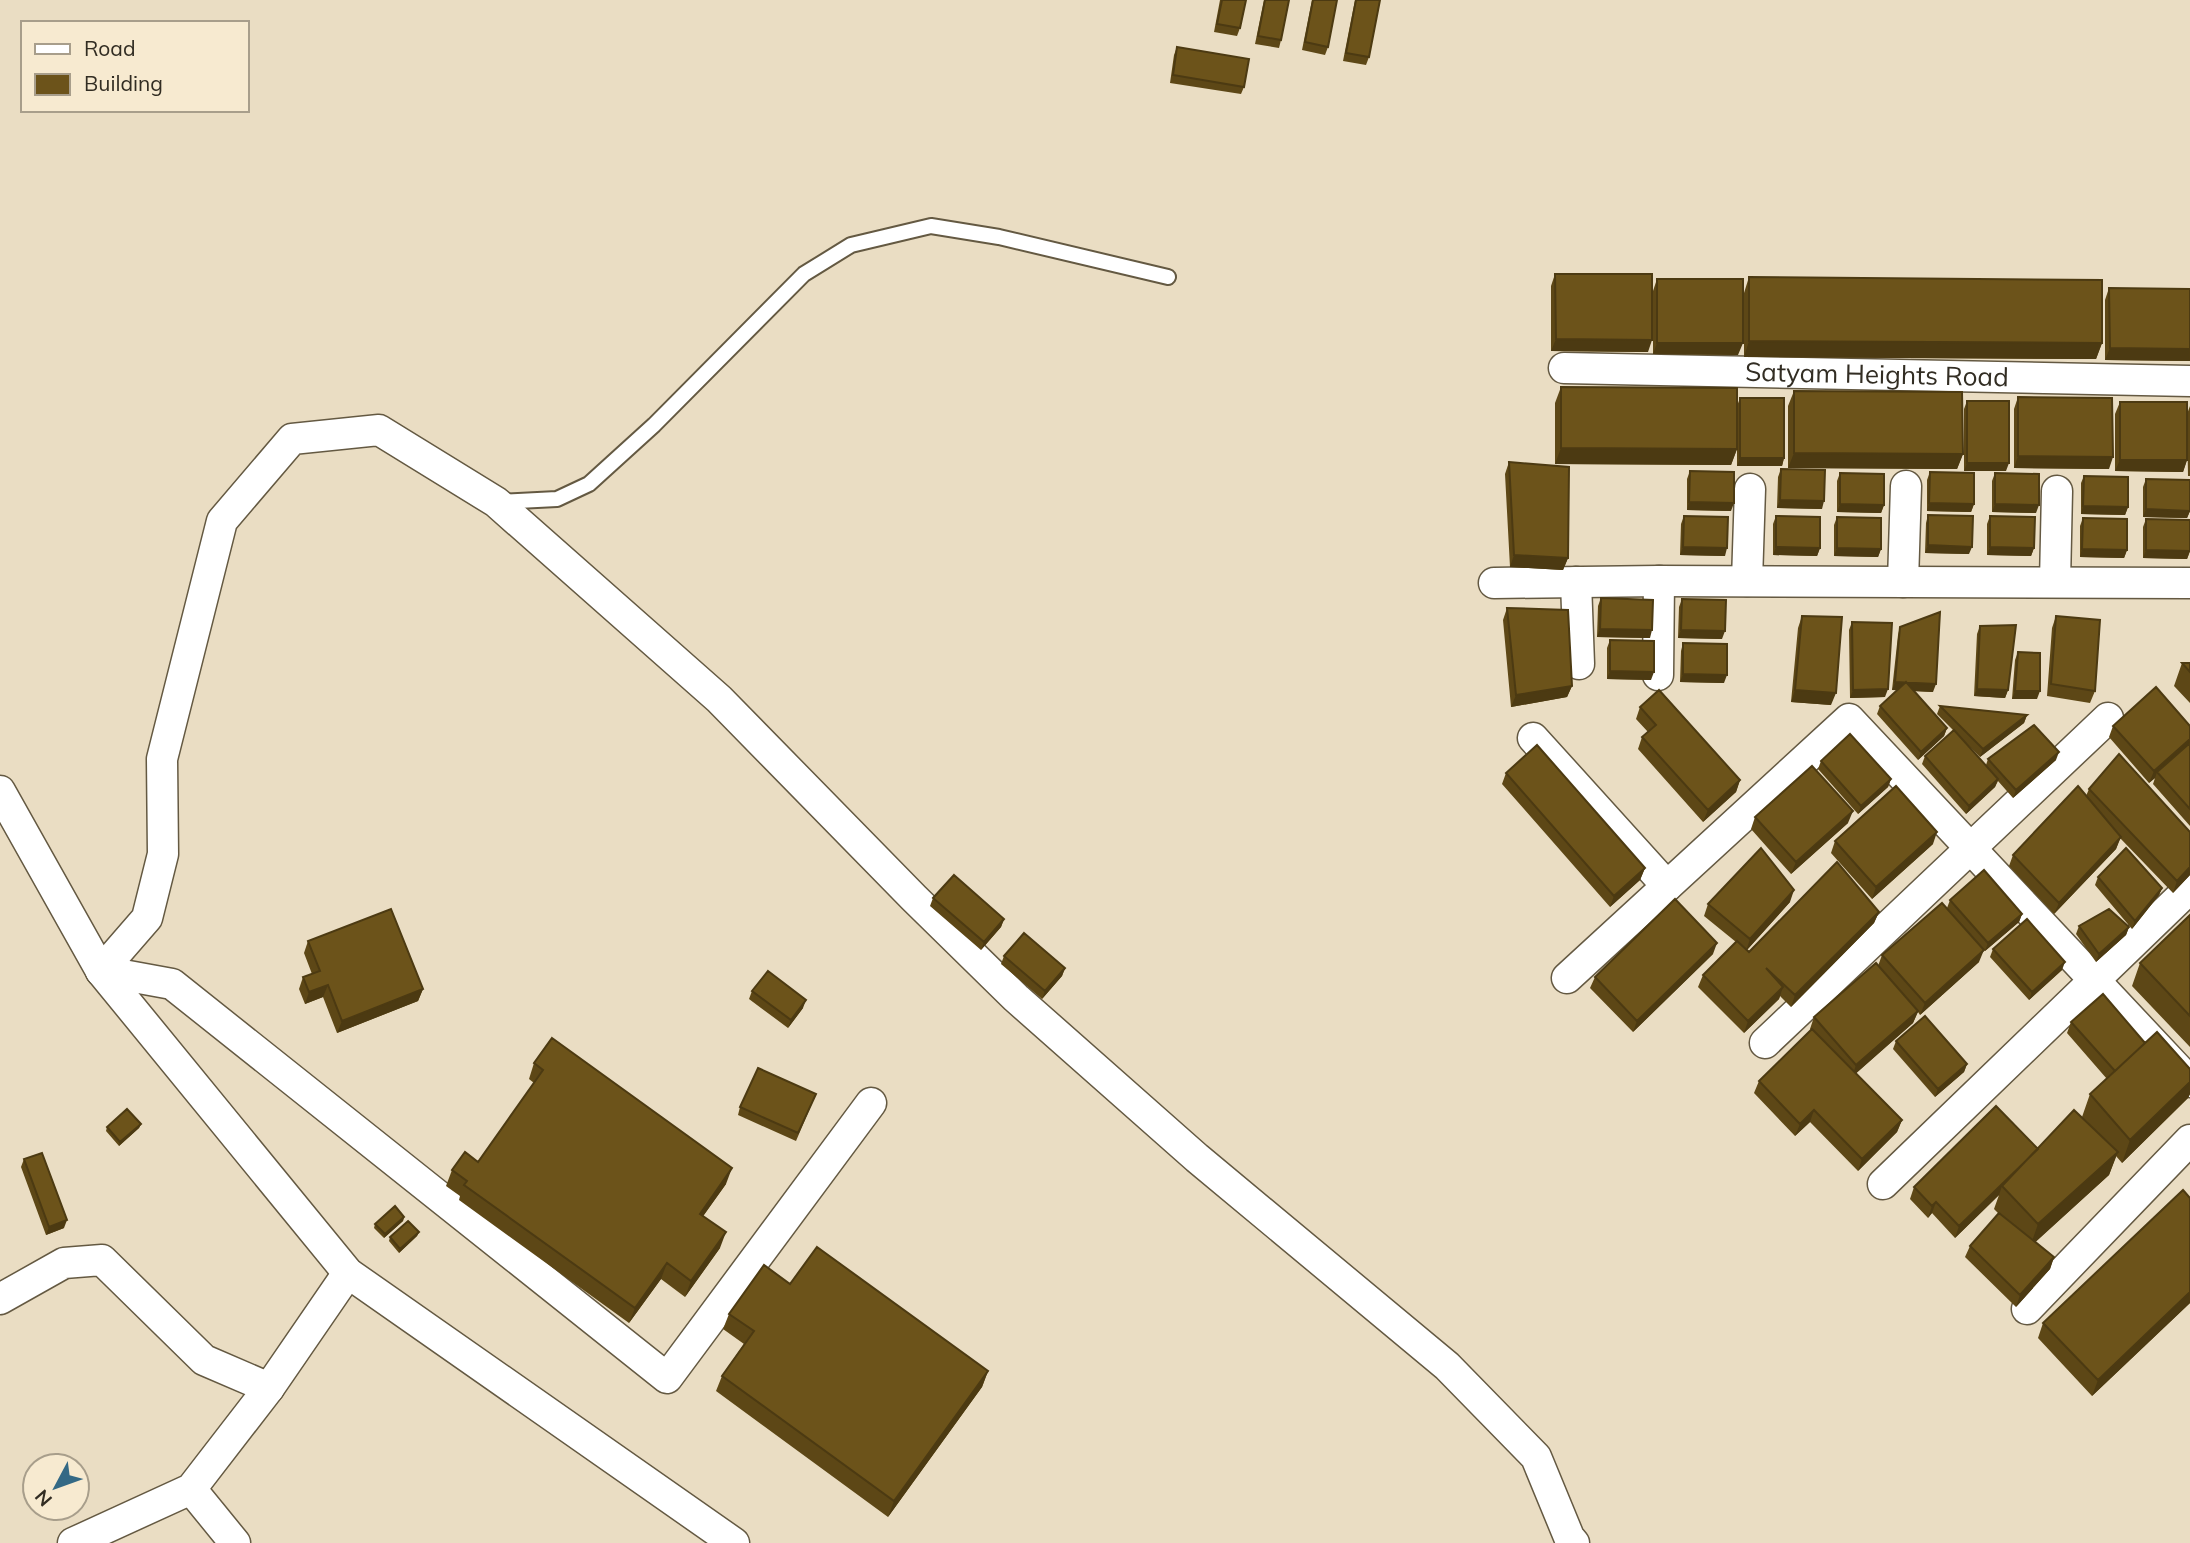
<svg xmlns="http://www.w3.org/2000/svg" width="2190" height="1543" viewBox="0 0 2190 1543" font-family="Mulish,sans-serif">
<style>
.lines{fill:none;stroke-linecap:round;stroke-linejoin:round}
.lane-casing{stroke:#645942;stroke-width:18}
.street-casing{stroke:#645942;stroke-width:33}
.lane{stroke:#fff;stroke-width:14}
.street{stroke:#fff;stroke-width:30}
.wall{fill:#5d4716}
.shaded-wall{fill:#4c3a12}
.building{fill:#6c531a;stroke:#4c3a12;stroke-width:2}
.labels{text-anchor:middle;stroke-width:7;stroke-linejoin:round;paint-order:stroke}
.street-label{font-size:26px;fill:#322d23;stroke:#f7ead0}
</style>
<rect width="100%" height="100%" fill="#eaddc3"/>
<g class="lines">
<g class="lane-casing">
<path id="lane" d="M498,502L557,499L589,484L654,425L804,274L851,245L931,226L999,237L1168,277"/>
</g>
<g class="street-casing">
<g id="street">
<path id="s1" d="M1564,368L2190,381"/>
<path d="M1747,581L1750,489"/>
<path d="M1576,582L1579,664"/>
<path d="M1903,582L1906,486"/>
<path d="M2055,582L2057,491"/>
<path d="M1494,583L1659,581L2190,583"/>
<path d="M1658,675L1659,581"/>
<path d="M1533,738L1667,886"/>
<path d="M0,791L101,971L348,1273L734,1543"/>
<path d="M101,971L147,918L163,854L162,759L222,521L292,439L379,430L496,502L719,699L914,898L1016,998L1197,1158L1447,1366L1536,1457L1569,1537L1574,1543"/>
<path d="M101,971L172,984L667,1378L871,1103"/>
<path d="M1567,978L1849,719L2190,1082"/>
<path d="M1765,1043L2108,718"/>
<path d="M1883,1184L2190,888"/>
<path d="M0,1299L64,1263L102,1260L204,1360L269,1388"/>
<path d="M2027,1309L2190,1140"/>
<path d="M191,1489L235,1543"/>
<path d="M73,1543L191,1489L269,1388L348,1273"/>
</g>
</g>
<use href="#lane" class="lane"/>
<use href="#street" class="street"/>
</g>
<path class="wall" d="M1220,0H1246L1240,28L1237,36L1214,32Z
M1264,0H1289L1281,40L1279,48L1255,44Z
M1312,0H1337L1328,47L1325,55L1302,50Z
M1355,0H1380L1369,57L1366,65L1343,61Z
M1177,47L1244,87L1241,94L1170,83L1174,55Z
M1555,274L1648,352L1551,351V286Z
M1749,277L2102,343L2096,359L1744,357V293Z
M1657,279L1738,355L1653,354V291Z
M2109,288L2190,289V361L2105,360V300Z
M1561,387L1737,406L1740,398L1784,458L1782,466H1737V449L1731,465L1555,464V403Z
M1794,391L1963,454L1957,469L1788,468V406Z
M2018,397L2109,469L2014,468V409Z
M1967,401L2006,471H1964V409Z
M2120,402L2187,460L2183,472L2115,471V414Z
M2190,406V476H2188L2187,414Z
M1509,462L1568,558L1563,570L1510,567L1505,474Z
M1781,469L1822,509L1777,508L1778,477Z
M1690,471L1731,511L1687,510V479Z
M1930,472L1974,504L1971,512L1927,511V480Z
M1840,473L1884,505L1881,513L1837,512V481Z
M1995,473L2036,513L1992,512V481Z
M2084,476L2128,507L2125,515L2081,514V483Z
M2146,479L2190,511L2187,518L2143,517V487Z
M1928,515L1969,554L1925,553L1926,523Z
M1684,516L1725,556L1680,555L1681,524Z
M1776,516L1820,548L1817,556L1773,555V524Z
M1990,516L2034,548L2031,556L1987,555V524Z
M1837,517L1881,549L1878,557L1834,556V525Z
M2083,518L2127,550L2124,558L2080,557V526Z
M2146,519L2190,551L2187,559L2143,558V527Z
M1601,598L1650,638L1597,637L1598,606Z
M1682,599L1722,639L1678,638L1679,607Z
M1507,608L1572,686L1567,697L1511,707L1503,620Z
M1802,616L1831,705L1791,702L1798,628Z
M2056,616L2095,691L2090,703L2047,696L2052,628Z
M1852,622L1885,697L1850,698L1849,630Z
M1980,626L2008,690L2005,698L1974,696L1977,634Z
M1900,627L1933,692L1914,691L1947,728L1944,736L1918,760L1877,714L1880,706L1898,690H1892L1898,635Z
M1610,640L1651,680L1607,679V648Z
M1683,643L1724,683L1680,682L1681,651Z
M2018,652L2037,699H2012L2015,660Z
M2182,663H2190V703L2174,686Z
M1940,706L2027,715L2024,723L1980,757L1964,741L1986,765L1988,759L2056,760L2013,798L1998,781L1995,787L1966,814L1922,764L1925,756L1954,731L1937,714Z
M1640,707L1740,780L1736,792L1703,822L1638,749L1642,737L1648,732L1636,719Z
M2113,726H2190V826L2153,784L2155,778L2149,783L2109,737Z
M1821,761L1891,779L1888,787L1858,814L1818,769Z
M1506,773L1645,868L1640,880L1610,907L1502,784Z
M2089,789L2190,832V875L2173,893L2120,838L2116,849L2054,914L2009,866L2013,855L2086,796Z
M1755,817L1848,823L1791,874L1751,829Z
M1835,841L1933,844L1872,899L1831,853Z
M2098,877L2162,888L2159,895L2132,929L2095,885Z
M933,898L1004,919L1001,927L981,950L930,906Z
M1950,900L2022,914L2019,922L1985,951L1947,908Z
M1790,902L1747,950L1749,952L1879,912L1874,923L1791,1007L1780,996L1779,999L1744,1033L1698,987L1703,975L1736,942L1704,916L1708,904Z
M2190,915V1047L2132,986L2140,963Z
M2079,926L2129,927L2126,935L2096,962L2076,934Z
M308,941L423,989L418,1001L337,1033L323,997L305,1004L299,989L303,977L312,974L304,953Z
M1993,949L2062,970L2029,1000L1990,957Z
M1713,954L1633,1032L1590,988L1595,977Z
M1882,955L1979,962L1920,1015L1918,1012L1913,1023L1856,1073L1902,1120L1897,1132L1858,1171L1810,1122L1795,1136L1754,1093L1759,1081L1811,1030L1810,1029L1814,1017L1878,966Z
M1004,956L1065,968L1062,976L1042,999L1001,964Z
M752,991L803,1008L788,1028L749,999Z
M2071,1022L2145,1043L2190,1069V1094L2188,1098L2122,1163L2116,1156L2109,1175L2035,1242L2054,1257L2050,1269L2016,1307L1965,1257L1970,1246L1999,1214L1994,1209L1999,1195L1955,1238L1932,1213L1928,1218L1910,1199L1914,1187L2038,1149L2082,1117L2090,1094L2107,1079L2067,1033Z
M1896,1041L1967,1064L1964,1072L1935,1097L1893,1049Z
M534,1063L726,1184L703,1216L720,1248L685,1297L661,1279L629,1323L459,1200L460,1196L446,1186L452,1170L478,1162L534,1083L529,1079Z
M816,1094L796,1141L738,1115L740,1107Z
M141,1124L139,1128L119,1146L106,1131L107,1127Z
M24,1159L64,1228L46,1235L21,1167Z
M2190,1198V1303L2092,1396L2038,1338L2043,1323Z
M404,1217L403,1221L384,1238L374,1228L375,1224Z
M419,1232L417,1236L399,1253L389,1241L390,1237Z
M790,1284L988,1371L982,1387L888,1517L716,1391L722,1376L744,1344L723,1329L729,1314Z"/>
<path class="shaded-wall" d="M1556,339L1652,340L1648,352L1551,351Z
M1749,341L2102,343L2096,359L1744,357Z
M1657,343H1743L1738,355L1653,354Z
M2110,348L2190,349V361L2105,360Z
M1561,448L1737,449L1731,465L1555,464Z
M1794,453L1963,454L1957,469L1788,468Z
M2018,456L2113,457L2109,469L2014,468Z
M1740,458H1784L1782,466H1737Z
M2120,460H2187L2183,472L2115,471Z
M1967,463H2009L2006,471H1964Z
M1780,500L1824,501L1822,509L1777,508Z
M1689,502L1734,503L1731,511L1687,510Z
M1929,503L1974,504L1971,512L1927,511Z
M1840,504L1884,505L1881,513L1837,512Z
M1995,504L2039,505L2036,513L1992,512Z
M2083,506L2128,507L2125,515L2081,514Z
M2146,509L2190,511L2187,518L2143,517Z
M1928,545L1972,547L1969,554L1925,553Z
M1683,547L1727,548L1725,556L1680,555Z
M1776,547L1820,548L1817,556L1773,555Z
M1990,547L2034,548L2031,556L1987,555Z
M1837,548L1881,549L1878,557L1834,556Z
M2082,549L2127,550L2124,558L2080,557Z
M2146,550L2190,551L2187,559L2143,558Z
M1514,555L1568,558L1563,570L1510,567Z
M1600,629L1652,630L1650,638L1597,637Z
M1681,630L1725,631L1722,639L1678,638Z
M1610,671L1654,672L1651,680L1607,679Z
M1683,674L1727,675L1724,683L1680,682Z
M1895,682L1936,684L1933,692L1892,690Z
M1572,686L1567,697L1511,707L1516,695Z
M1888,689L1885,697L1850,698L1853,690Z
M1977,689L2008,690L2005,698L1974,696Z
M1795,690L1836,693L1831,705L1791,702Z
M2015,691H2040L2037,699H2012Z
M2027,715L2024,723L1980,757L1983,749Z
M1947,728L1944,736L1918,760L1921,752Z
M2190,739V747L2157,772L2155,778L2149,783L2154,771Z
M2059,752L2056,760L2013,798L2016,790Z
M1891,779L1888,787L1858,814L1861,806Z
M1998,779L1995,787L1966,814L1969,806Z
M1740,780L1736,792L1703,822L1708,810Z
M1853,811L1848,823L1791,874L1796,862Z
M1937,832L1933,844L1872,899L1876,887Z
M2121,837L2116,849L2054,914L2059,903Z
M2190,867V875L2173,893L2177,881Z
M1645,868L1640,880L1610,907L1614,896Z
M2162,888L2159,895L2132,929L2135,921Z
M1794,890L1790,902L1746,951L1750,939Z
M1879,912L1874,923L1791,1007L1795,995Z
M2022,914L2019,922L1985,951L1988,943Z
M1004,919L1001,927L981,950L984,942Z
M2129,927L2126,935L2096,962L2099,954Z
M1717,943L1713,954L1633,1032L1637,1021Z
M1984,950L1979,962L1920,1015L1925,1003Z
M2065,962L2062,970L2029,1000L2032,992Z
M1065,968L1062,976L1042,999L1045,991Z
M328,985L323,997L305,1004L309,992Z
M1783,987L1779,999L1744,1033L1748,1021Z
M423,989L418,1001L337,1033L342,1021Z
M806,1000L803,1008L788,1028L791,1020Z
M1918,1011L1913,1023L1852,1077L1856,1065Z
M1967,1064L1964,1072L1935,1097L1938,1089Z
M2190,1082V1094L2188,1098L2122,1163L2130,1140Z
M1814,1110L1810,1122L1795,1136L1800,1124Z
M1902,1120L1897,1132L1858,1171L1862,1159Z
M141,1124L139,1128L119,1146L120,1142Z
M2038,1149L2002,1186L1999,1195L1955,1238L1959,1226Z
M2118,1152L2109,1175L2030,1247L2038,1224Z
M732,1168L726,1184L694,1229L700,1214Z
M1936,1202L1932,1213L1928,1218L1932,1206Z
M404,1217L403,1221L384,1238L385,1234Z
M67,1220L64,1228L46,1235L49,1227Z
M419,1232L417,1236L399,1253L400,1249Z
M726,1232L720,1248L685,1297L691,1281Z
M2054,1257L2050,1269L2016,1307L2020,1295Z
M667,1263L661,1279L629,1323L635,1308Z
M2190,1292V1303L2092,1396L2098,1380Z
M988,1371L982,1387L888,1517L894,1501Z"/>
<path class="building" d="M1222,0H1246L1240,28L1217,24Z
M1265,0H1289L1281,40L1258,36Z
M1313,0H1337L1328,47L1305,42Z
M1356,0H1380L1369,57L1346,53Z
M1177,47L1249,59L1244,87L1173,75Z
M1555,274H1652V340L1556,339Z
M1749,277L2102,280V343L1749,341Z
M1657,279H1743V343H1657Z
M2109,288L2190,289V349L2110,348Z
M1561,387L1737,388V449L1561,448Z
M1794,391L1962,392L1963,454L1794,453Z
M2018,397L2112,398L2113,457L2018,456Z
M1740,398H1784V458H1740Z
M1967,401H2009V463H1967Z
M2120,402H2187V460H2120Z
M1509,462L1569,467L1568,558L1514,555Z
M1781,469L1825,470L1824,501L1780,500Z
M1690,471L1734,472V503L1689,502Z
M1930,472L1974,473V504L1929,503Z
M1840,473L1884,474V505L1840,504Z
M1995,473L2039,474V505L1995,504Z
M2084,476L2128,477V507L2083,506Z
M2146,479L2190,480V511L2146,509Z
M1928,515L1973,516L1972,547L1928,545Z
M1684,516L1728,517L1727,548L1683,547Z
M1776,516L1820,517V548L1776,547Z
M1990,516L2035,517L2034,548L1990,547Z
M1837,517L1881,518V549L1837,548Z
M2083,518L2127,519V550L2082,549Z
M2146,519L2190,520V551L2146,550Z
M1601,598L1653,600L1652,630L1600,629Z
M1682,599L1726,600L1725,631L1681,630Z
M1507,608L1568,610L1572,686L1516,695Z
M1940,612L1936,684L1895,682L1900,627Z
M1802,616L1842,617L1836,693L1795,690Z
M2056,616L2100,620L2095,691L2051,684Z
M1852,622L1892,623L1888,689L1853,690Z
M2016,625L2008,690L1977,689L1980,626Z
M1610,640L1654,641V672L1610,671Z
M1683,643L1727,644V675L1683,674Z
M2018,652L2040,653V691H2015Z
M2182,663H2190V672Z
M1906,682L1947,728L1921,752L1880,706Z
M2156,687L2190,726V739L2154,771L2113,726Z
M1659,690L1740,780L1708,810L1642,737L1656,725L1640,707Z
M1940,706L2027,715L1983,749Z
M2034,725L2059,752L2016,790L1988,759Z
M1954,730L1998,779L1969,806L1925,756Z
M1850,734L1891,779L1861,806L1821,761Z
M2190,743V809L2157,772Z
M1537,745L1645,868L1614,896L1506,773Z
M2119,754L2190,832V867L2177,881L2089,789Z
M1812,766L1853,811L1796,862L1755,817Z
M1896,786L1937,832L1876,887L1835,841Z
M2078,786L2121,837L2059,903L2013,855Z
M1761,848L1794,890L1750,939L1708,904Z
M2126,848L2162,888L2135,921L2098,877Z
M1837,862L1879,912L1795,995L1766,968L1783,987L1748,1021L1703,975L1737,941L1749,952Z
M1984,870L2022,914L1988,943L1950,900Z
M954,875L1004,919L984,942L933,898Z
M1675,899L1717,943L1637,1021L1595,977Z
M1942,903L1984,950L1925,1003L1882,955Z
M391,909L423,989L342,1021L328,985L309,992L303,977L320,971L308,941Z
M2109,909L2129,927L2099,954L2079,926Z
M2190,915V1016L2140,963Z
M2027,919L2065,962L2032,992L1993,949Z
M1024,933L1065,968L1045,991L1004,956Z
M1876,963L1918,1011L1856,1065L1814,1017Z
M768,971L806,1000L791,1020L752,991Z
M2103,994L2145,1043L2115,1071L2071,1022Z
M1925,1016L1967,1064L1938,1089L1896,1041Z
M1812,1029L1902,1120L1862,1159L1814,1110L1800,1124L1759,1081Z
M2157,1032L2190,1069V1082L2130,1140L2090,1094Z
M552,1038L732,1168L700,1214L726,1232L691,1281L667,1263L635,1308L464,1185L467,1181L452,1170L465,1152L478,1162L543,1070L534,1063Z
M758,1068L816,1094L798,1133L740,1107Z
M1996,1106L2038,1149L1959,1226L1936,1202L1932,1206L1914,1187Z
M127,1109L141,1124L120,1142L107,1127Z
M2074,1110L2118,1152L2038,1224L2002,1186Z
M42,1153L67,1220L49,1227L24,1159Z
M2183,1190L2190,1198V1292L2098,1380L2043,1323Z
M395,1206L404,1217L385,1234L375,1224Z
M1999,1213L2054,1257L2020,1295L1970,1246Z
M408,1221L419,1232L400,1249L390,1237Z
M817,1247L988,1371L894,1501L722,1376L754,1331L729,1314L764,1265L790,1284Z"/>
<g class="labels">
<g class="street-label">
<text dy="9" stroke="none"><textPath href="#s1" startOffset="313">Satyam Heights Road</textPath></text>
</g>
</g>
<rect x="21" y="21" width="228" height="91" fill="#f7ead0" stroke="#a89e8b" stroke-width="2"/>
<rect x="35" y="44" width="35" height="10" fill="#ffffff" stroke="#a89e8b" stroke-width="2"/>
<text x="84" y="56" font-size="21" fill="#322d23">Road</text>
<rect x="35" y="74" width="35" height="21" fill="#6c531a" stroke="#a89e8b" stroke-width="2"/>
<text x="84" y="91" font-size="21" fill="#322d23">Building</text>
<g transform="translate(56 1487) rotate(229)"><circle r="33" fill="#f7ead0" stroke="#a89e8b" stroke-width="2"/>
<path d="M0-5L12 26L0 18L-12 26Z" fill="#346985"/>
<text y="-10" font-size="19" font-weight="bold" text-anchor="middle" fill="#322d23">N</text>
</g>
</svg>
